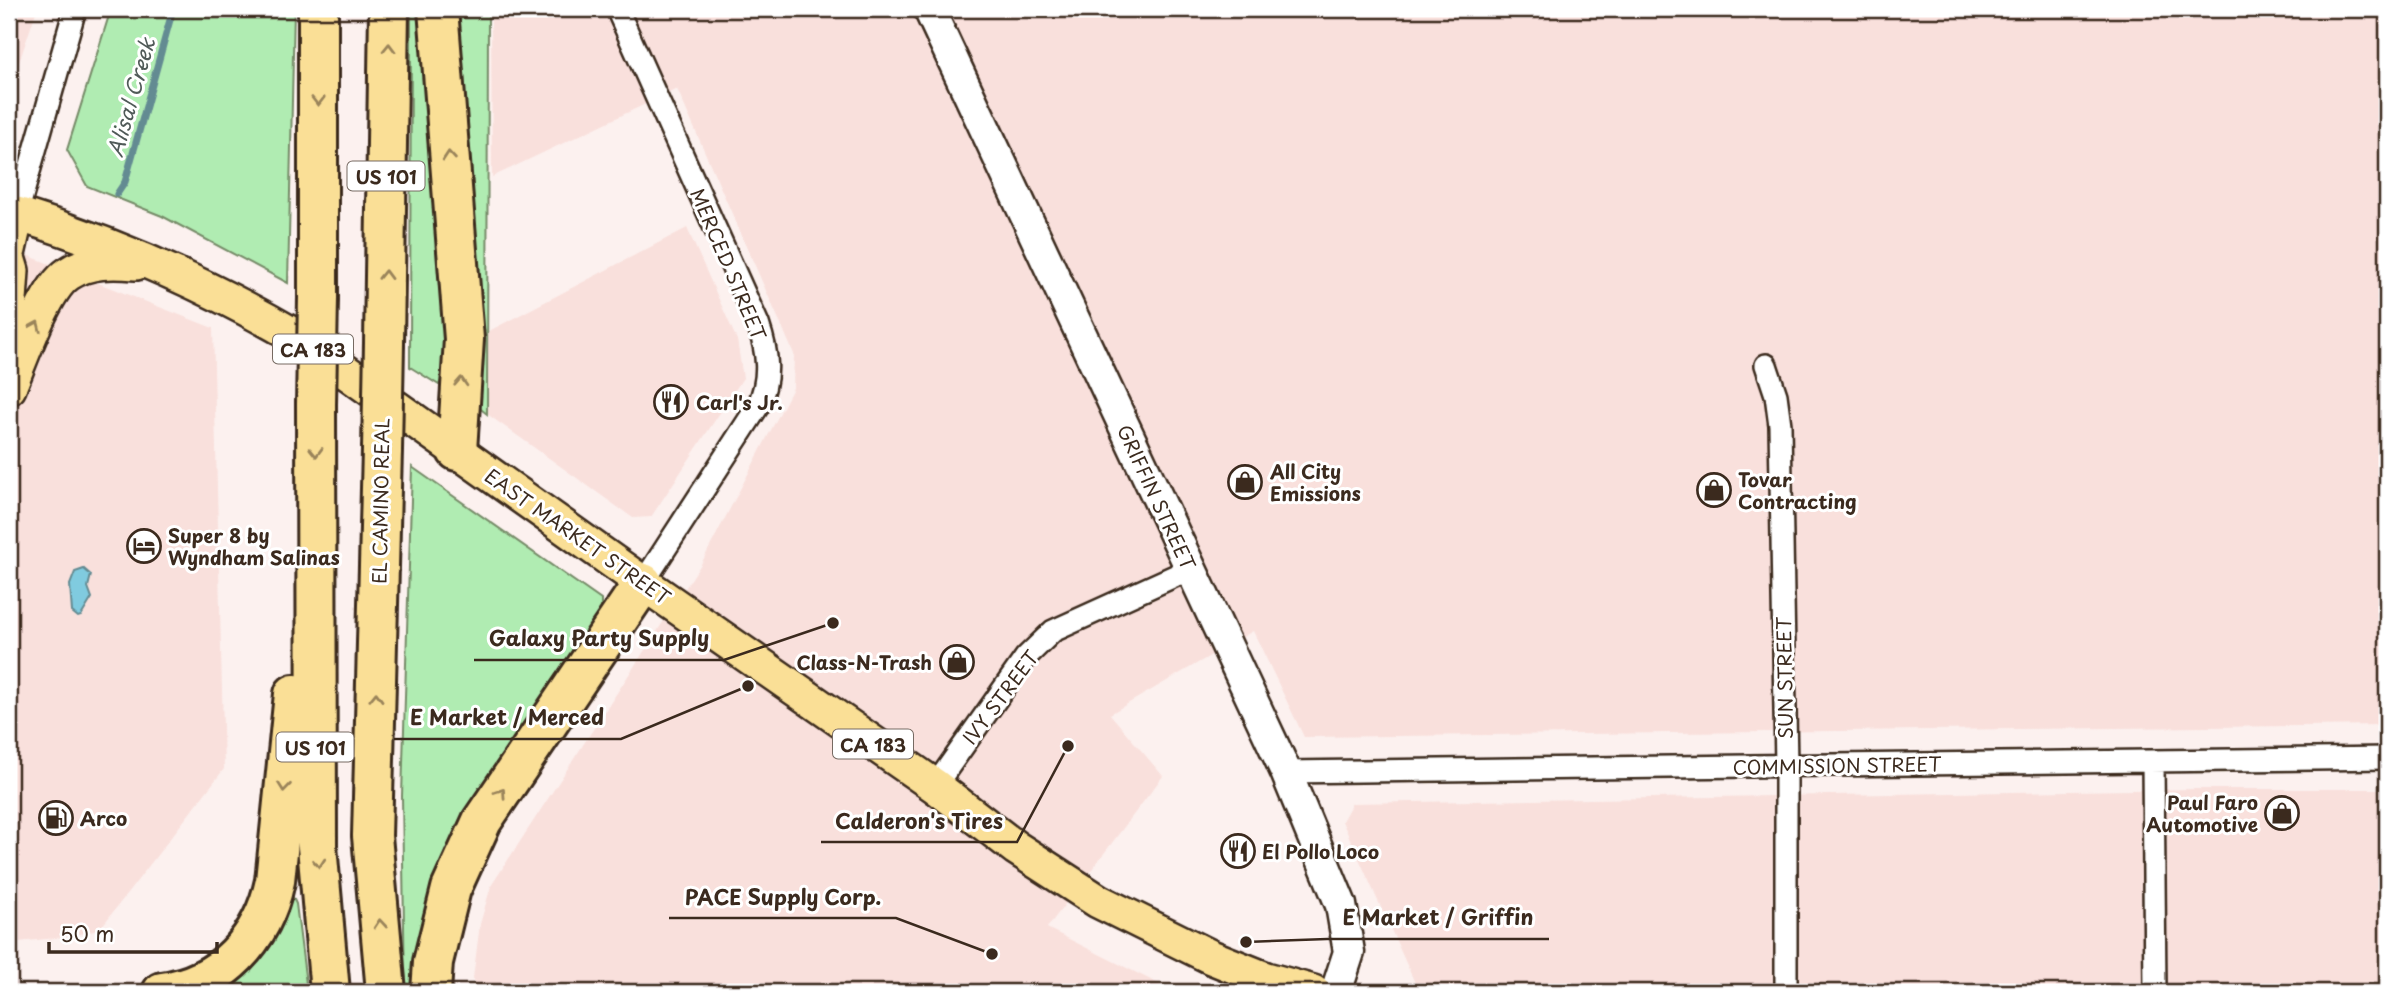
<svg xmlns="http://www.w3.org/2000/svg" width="2396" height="1001" font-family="'Playpen Sans',sans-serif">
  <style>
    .built { fill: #f9e0dc }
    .green { fill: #b0ecb2; stroke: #768b68; stroke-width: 2 }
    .water { fill: #80cbdf; stroke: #648b92; stroke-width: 2 }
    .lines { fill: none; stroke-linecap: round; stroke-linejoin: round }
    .stream { stroke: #648b92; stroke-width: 7 }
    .street-casing { stroke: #3b2a1e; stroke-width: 26 }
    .secondary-casing { stroke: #3b2a1e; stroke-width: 35 }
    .primary-casing { stroke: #3b2a1e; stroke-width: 38 }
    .highway-casing { stroke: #3b2a1e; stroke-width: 44 }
    .street { stroke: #fff; stroke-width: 21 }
    .secondary { stroke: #fff; stroke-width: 30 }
    .primary { stroke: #fadf96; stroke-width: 33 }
    .highway { stroke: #fadf96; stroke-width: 38 }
    .highway-bridge-casing { stroke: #3b2a1e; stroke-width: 44; stroke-linecap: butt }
    .highway-bridge { stroke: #fadf96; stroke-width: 38 }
    .oneway { stroke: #9a845a }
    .labels { text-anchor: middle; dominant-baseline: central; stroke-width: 6; stroke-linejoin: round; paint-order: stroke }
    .shield { fill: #fff; stroke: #766a62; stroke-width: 2 }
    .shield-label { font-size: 18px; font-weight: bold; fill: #3b2a1e }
    .street-label { font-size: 19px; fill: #3b2a1e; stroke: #fff }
    .poi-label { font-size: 19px; font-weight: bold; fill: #3b2a1e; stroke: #fff; text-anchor: start }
    .water-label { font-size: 21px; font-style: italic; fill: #505a58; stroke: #fff }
    .leader { fill: none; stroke: #3b2a1e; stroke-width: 2.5 }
    .callout-dot { fill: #3b2a1e; stroke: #fff; stroke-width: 2.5 }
    .callout-label { font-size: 21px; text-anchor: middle; font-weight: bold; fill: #3b2a1e; stroke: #fff; stroke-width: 6; stroke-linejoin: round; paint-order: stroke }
  </style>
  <rect width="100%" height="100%" fill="#fcf1ef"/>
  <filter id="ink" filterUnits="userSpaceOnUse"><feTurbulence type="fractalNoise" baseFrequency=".0143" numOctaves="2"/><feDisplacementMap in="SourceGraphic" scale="14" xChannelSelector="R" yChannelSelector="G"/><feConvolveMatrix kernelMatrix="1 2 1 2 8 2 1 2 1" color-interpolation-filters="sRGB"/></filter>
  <g filter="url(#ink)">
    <path class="built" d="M 9,9 L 37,9 L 9,92 Z
      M 491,9 L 2387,9 L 2387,725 L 1304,737 L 1253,631 L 1110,714 L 1163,776 L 1047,928 L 1175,992 L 474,992 L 473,978 L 480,924 L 491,886 L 701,564 L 793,388 L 794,354 L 677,89 L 492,177 Z
      M 687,228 L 737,340 L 743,378 L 651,517 L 633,518 L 487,414 L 487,332 Z
      M 9,248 L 213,328 L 224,769 L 99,930 L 65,937 L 9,943 Z
      M 2194,789 L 2387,789 L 2387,992 L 1411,992 L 1415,983 L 1342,821 L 1352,803 Z"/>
    <path class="green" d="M 111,9 L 294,9 L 288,283 L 162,216 L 87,186 L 67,150 Z
      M 411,9 L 430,9 L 447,366 L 439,385 L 410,367 Z
      M 459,9 L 488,9 L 487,414 L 477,406 Z
      M 412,467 L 601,600 L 601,614 L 489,776 L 462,830 L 423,992 L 405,992 L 402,796 Z
      M 291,893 L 296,904 L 307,992 L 215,992 Z"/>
    <path class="water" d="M 84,569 L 91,575 L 88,587 L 92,598 L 81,616 L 78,617 L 72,612 L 70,585 L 75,572 Z"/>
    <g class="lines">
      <path class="stream" d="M 117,194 L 125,182 L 173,9"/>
      <g class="street-casing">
        <path id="street" d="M 617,9 L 758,324 C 768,353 771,378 758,406 L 643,583
          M 17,214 L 75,9
          M 1766,365 L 1776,395 L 1780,425 L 1786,766 L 1786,992
          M 2153,762 L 2155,992
          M 1286,772 L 2387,758
          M 935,786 L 1026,657 L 1053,631 L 1190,569"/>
      </g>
      <g class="secondary-casing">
        <path id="secondary" d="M 929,9 L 1286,772 L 1341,905 L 1349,952 L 1336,992"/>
      </g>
      <g class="primary-casing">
        <path id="primary" d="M 9,250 L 17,214 C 115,244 208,285 297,337 L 643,583 L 935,786 L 1016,848 L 1098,901 L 1211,957 L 1266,979 L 1313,992
          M 9,261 L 12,271 L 9,315
          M 9,388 C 21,360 44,290 68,274 C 88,260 114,261 136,263"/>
      </g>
      <g class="highway-casing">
        <path id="highway" d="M 318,9 L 318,298
          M 438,9 L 464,339 L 457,451
          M 384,343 L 389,9
          M 316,404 L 317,846 L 330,992
          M 382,450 L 372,836 L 386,992
          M 162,992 C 222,984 263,939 275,881 L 294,694
          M 431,992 L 433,962 L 451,889 L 482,821 L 643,583"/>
      </g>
      <use href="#street" class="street"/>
      <use href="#secondary" class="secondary"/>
      <use href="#primary" class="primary"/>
      <use href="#highway" class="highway"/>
      <g class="highway-bridge-casing">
        <path id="highway-bridge" d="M 316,404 L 318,298
          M 382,450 L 384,343"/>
      </g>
      <use href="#highway-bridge" class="highway-bridge"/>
    </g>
    <defs><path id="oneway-chevron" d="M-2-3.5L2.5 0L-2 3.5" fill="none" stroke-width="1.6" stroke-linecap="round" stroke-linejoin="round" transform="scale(1.75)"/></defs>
    <g class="oneway">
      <use href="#oneway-chevron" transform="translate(389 48) rotate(-89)"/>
      <use href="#oneway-chevron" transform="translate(318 101) rotate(90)"/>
      <use href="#oneway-chevron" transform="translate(449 156) rotate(-95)"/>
      <use href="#oneway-chevron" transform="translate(385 275) rotate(-89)"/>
      <use href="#oneway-chevron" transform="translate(36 326) rotate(-66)"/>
      <use href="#oneway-chevron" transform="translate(461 382) rotate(-87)"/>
      <use href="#oneway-chevron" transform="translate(316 452) rotate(89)"/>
      <use href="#oneway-chevron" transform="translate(376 697) rotate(-89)"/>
      <use href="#oneway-chevron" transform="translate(284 787) rotate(96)"/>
      <use href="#oneway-chevron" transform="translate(501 793) rotate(-56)"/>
      <use href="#oneway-chevron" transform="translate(319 863) rotate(85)"/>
      <use href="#oneway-chevron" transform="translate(380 924) rotate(-95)"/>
    </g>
  </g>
  <defs>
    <g id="restaurant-ring" transform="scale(1.75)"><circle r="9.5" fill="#fff" stroke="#3b2a1e" stroke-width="1.5"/><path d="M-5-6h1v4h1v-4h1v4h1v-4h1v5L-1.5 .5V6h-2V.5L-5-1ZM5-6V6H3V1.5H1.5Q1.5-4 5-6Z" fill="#3b2a1e"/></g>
    <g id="shop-ring" transform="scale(1.75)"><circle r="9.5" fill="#fff" stroke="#3b2a1e" stroke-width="1.5"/><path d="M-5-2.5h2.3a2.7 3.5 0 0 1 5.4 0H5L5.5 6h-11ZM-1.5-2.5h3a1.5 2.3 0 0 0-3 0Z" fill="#3b2a1e"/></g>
    <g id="hotel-ring" transform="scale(1.75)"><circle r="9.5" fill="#fff" stroke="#3b2a1e" stroke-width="1.5"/><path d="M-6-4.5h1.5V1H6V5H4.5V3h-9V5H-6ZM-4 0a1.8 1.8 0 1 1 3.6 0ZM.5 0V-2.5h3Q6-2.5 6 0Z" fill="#3b2a1e"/></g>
    <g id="fuel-ring" transform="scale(1.75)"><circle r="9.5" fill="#fff" stroke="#3b2a1e" stroke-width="1.5"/><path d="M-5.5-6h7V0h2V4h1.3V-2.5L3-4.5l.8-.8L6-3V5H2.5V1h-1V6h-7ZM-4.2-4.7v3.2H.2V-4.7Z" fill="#3b2a1e"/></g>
  </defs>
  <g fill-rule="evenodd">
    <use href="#restaurant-ring" x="671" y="402"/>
    <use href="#shop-ring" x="1245" y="482"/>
    <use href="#shop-ring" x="1714" y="490"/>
    <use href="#hotel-ring" x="144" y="546"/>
    <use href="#shop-ring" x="957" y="662"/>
    <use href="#shop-ring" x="2282" y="813"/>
    <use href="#fuel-ring" x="56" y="818"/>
    <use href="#restaurant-ring" x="1238" y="851"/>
  </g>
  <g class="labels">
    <g class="shield">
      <rect x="347.5" y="161.5" width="77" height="29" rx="5"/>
      <rect x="273" y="334.5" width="80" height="29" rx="5"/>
      <rect x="833" y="729.5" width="80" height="29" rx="5"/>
      <rect x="276.5" y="732.5" width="77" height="29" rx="5"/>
    </g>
    <g class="shield-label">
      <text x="386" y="176">US 101</text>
      <text x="313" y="349">CA 183</text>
      <text x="873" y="744">CA 183</text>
      <text x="315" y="747">US 101</text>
    </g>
    <g class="street-label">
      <text transform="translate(729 264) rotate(67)">MERCED STREET</text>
      <text transform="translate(1157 497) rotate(65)">GRIFFIN STREET</text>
      <text transform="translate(380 501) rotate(-89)">EL CAMINO REAL</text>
      <text transform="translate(578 536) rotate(35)">EAST MARKET STREET</text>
      <text transform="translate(1784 678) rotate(-91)">SUN STREET</text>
      <text transform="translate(1000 697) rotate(-53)">IVY STREET</text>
      <text transform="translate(1837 765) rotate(-1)">COMMISSION STREET</text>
    </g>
    <g class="poi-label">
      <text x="696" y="402">Carl's Jr.</text>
      <text x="1270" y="471">All City<tspan x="1270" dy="22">Emissions</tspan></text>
      <text x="1738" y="479">Tovar<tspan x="1738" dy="22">Contracting</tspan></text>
      <text x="168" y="535">Super 8 by<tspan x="168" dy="22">Wyndham Salinas</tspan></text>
      <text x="932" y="662" text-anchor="end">Class-N-Trash</text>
      <text x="2258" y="802" text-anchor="end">Paul Faro<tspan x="2258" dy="22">Automotive</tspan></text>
      <text x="80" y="818">Arco</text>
      <text x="1262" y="851">El Pollo Loco</text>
    </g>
    <g class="water-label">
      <text transform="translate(130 97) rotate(-74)">Alisal Creek</text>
    </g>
  </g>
  <path class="leader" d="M833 623L724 660H474M748 686L621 739H394M1068 746L1017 842H821M992 954L896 918H669M1246 942L1327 939H1549"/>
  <g class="callout-dot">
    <circle cx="833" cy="623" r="7"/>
    <circle cx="748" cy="686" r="7"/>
    <circle cx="1068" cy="746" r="7"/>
    <circle cx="992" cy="954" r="7"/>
    <circle cx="1246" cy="942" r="7"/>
  </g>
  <g class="callout-label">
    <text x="599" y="646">Galaxy Party Supply</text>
    <text x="507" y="725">E Market / Merced</text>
    <text x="919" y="829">Calderon's Tires</text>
    <text x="783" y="905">PACE Supply Corp.</text>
    <text x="1438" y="925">E Market / Griffin</text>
  </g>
  <rect width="2396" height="1001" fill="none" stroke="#fff" stroke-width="35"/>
  <rect x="18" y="18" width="2361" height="966" fill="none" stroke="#3b2a1e" stroke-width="2.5" filter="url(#ink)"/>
  <path d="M49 942v10h168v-10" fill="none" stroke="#3b2a1e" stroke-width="3.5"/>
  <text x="60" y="942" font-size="21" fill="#3b2a1e" stroke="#ffffff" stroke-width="5" paint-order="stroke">50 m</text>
</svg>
